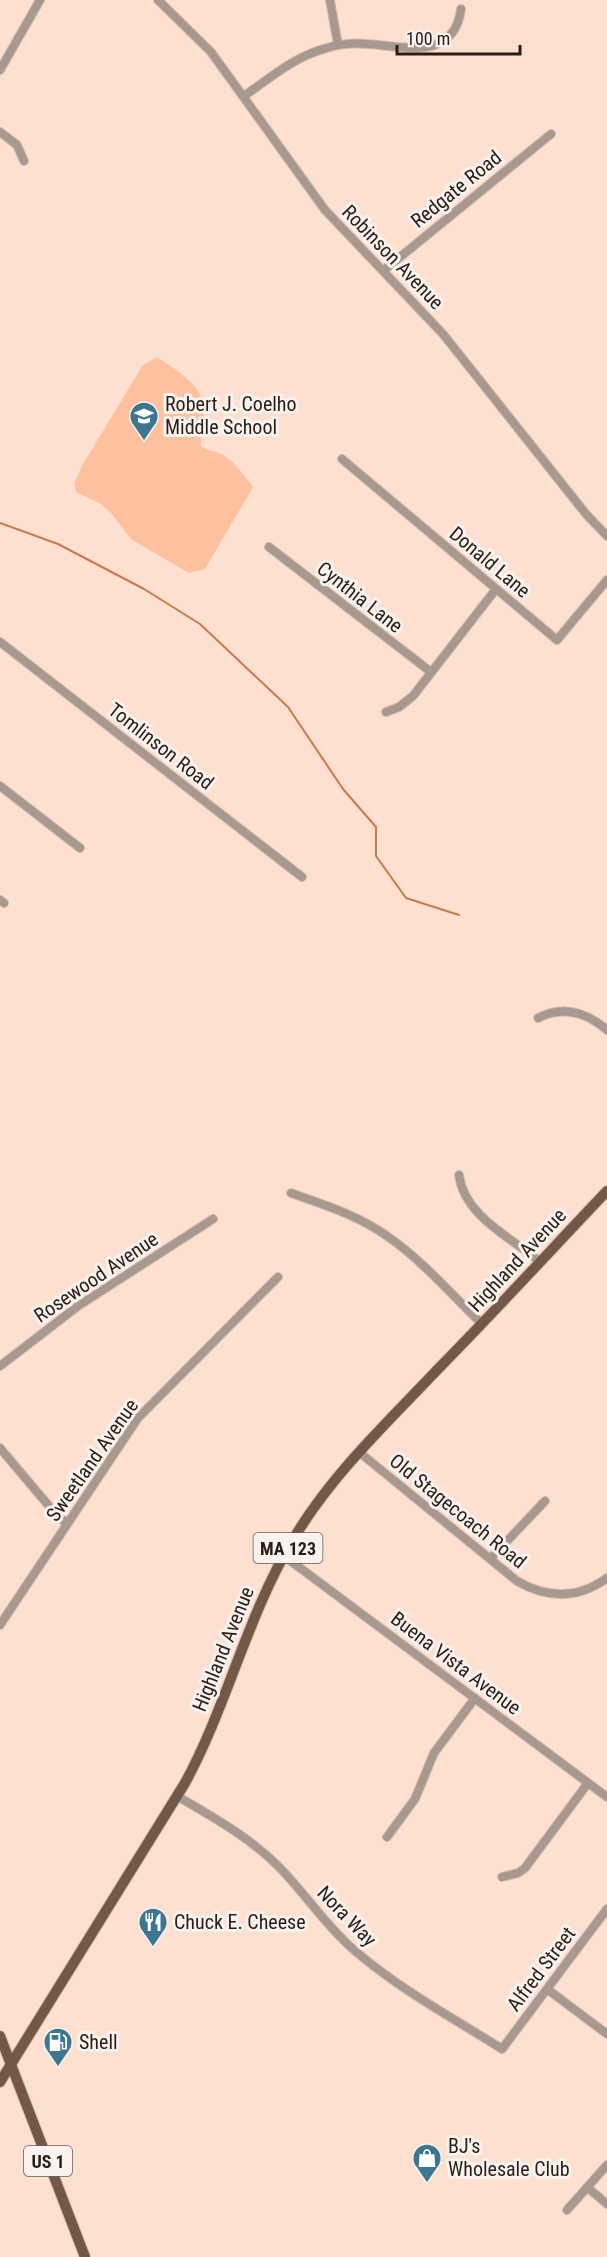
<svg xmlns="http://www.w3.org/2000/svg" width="607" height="2257" font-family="'Roboto Condensed',sans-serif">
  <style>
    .green { fill: #fec19f }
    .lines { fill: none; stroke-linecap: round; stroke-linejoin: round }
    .stream { stroke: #ca794a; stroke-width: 2 }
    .minor-casing { stroke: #d8bdaf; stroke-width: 10 }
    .major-casing { stroke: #d8bdaf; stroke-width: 12 }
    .minor { stroke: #a89990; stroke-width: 8 }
    .major { stroke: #73584a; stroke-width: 10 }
    .labels { text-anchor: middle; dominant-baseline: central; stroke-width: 6; stroke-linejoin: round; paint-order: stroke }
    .shield { fill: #faf2ee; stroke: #685d57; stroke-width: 1.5 }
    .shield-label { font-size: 18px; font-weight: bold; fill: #2a1d16 }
    .street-label { font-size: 20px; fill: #2a1d16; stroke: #faf2ee }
    .poi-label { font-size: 20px; fill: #2a1d16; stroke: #faf2ee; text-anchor: start }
  </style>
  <rect width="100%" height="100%" fill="#fee0d0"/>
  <path class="green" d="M 157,357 C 176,370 206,386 204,413 C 203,424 200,434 201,446 C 208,451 212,450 219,453 C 233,459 244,475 253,487 L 205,569 L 189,573 L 132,540 L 110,512 L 101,504 L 76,492 L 74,484 L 83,464 L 143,365 Z"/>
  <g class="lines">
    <path class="stream" d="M 0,523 L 58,544 L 144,589 L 200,624 L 288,707 L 343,789 L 376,827 L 376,856 L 406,898 L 459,915"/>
    <g class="minor-casing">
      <path id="minor" d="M 158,0 L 211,52 L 325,210 L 443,334 L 586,514 L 607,536
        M 330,0 L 338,45
        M 0,70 L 40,0
        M 244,96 C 270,78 295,56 327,48 C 340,44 354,43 367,44 C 403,46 454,62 461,9
        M 0,132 L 17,145 L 24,161
        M 383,271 L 551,134
        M 342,459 L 557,640 L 607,580
        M 269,547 L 431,672
        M 0,642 L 302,877
        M 386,712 L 399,707 L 413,696 L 496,589
        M 0,786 L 80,848
        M 0,900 L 4,903
        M 538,1018 C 563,1005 586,1012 607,1030
        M 459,1175 C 464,1216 512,1238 540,1262
        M 291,1193 C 324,1205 358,1215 387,1236 C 422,1260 451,1294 482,1324
        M 0,1366 L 78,1306 L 213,1219
        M 0,1448 L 54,1512 L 67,1524
        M 359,1452 L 517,1581 C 548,1599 578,1599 607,1578
        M 284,1556 L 607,1797
        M 490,1559 L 545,1501
        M 0,1625 L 138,1418 L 278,1277
        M 177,1796 C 213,1817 249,1837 278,1866 C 305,1893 325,1925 354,1950 C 399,1989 453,2018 502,2049 L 607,1909
        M 387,1837 L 415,1799 L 434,1753 L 475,1698
        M 502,1877 L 518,1873 L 525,1868 L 588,1783
        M 547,1989 L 607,2034
        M 587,2187 L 607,2204
        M 567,2210 L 607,2165"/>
    </g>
    <g class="major-casing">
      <path id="major" d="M 0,2036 L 85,2257
        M 0,2082 L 185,1783 C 228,1704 247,1615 294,1538 C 332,1474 387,1423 438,1369 C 495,1311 551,1250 607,1191"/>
    </g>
    <use href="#minor" class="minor"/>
    <use href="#major" class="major"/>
  </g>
  <defs>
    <g id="school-pin" transform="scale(1.5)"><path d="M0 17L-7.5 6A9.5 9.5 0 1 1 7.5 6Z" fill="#3d7690" stroke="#faf2ee"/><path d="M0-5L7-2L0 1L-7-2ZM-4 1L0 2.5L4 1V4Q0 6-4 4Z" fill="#fff"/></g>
    <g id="restaurant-pin" transform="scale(1.5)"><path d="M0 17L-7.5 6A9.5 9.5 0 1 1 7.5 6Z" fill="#3d7690" stroke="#faf2ee"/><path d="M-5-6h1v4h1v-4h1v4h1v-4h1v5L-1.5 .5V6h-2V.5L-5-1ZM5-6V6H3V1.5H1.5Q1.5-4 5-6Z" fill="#fff"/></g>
    <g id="fuel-pin" transform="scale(1.5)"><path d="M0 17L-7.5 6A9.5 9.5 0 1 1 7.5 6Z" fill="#3d7690" stroke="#faf2ee"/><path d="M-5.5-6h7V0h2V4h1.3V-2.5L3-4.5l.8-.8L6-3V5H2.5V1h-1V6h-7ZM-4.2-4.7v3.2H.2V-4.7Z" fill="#fff"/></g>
    <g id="shop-pin" transform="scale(1.5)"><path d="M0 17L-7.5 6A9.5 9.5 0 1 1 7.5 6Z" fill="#3d7690" stroke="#faf2ee"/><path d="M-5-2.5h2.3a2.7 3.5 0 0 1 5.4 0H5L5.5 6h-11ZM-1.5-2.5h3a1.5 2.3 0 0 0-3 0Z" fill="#fff"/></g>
  </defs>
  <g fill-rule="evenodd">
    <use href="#school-pin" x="144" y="416"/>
    <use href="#restaurant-pin" x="153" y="1922"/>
    <use href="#fuel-pin" x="58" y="2042"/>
    <use href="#shop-pin" x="427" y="2158"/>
  </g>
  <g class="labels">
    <g class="shield">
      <rect x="253.5" y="1533" width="69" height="30" rx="4.5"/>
      <rect x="24" y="2146" width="48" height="30" rx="4.5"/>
    </g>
    <g class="shield-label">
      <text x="288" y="1548">MA 123</text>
      <text x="48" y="2161">US 1</text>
    </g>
    <g class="street-label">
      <text transform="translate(456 189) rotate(-39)">Redgate Road</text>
      <text transform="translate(393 257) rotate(46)">Robinson Avenue</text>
      <text transform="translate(490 562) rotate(40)">Donald Lane</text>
      <text transform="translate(360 597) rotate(38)">Cynthia Lane</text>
      <text transform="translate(161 746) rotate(38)">Tomlinson Road</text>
      <text transform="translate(517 1260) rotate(-47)">Highland Avenue</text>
      <text transform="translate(96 1277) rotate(-34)">Rosewood Avenue</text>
      <text transform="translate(92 1460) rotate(-55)">Sweetland Avenue</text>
      <text transform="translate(458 1511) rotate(39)">Old Stagecoach Road</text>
      <text transform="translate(223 1649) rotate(-68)">Highland Avenue</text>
      <text transform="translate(456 1663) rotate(37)">Buena Vista Avenue</text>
      <text transform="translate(347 1916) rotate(46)">Nora Way</text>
      <text transform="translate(541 1969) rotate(-53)">Alfred Street</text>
    </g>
    <g class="poi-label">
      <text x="165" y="404">Robert J. Coelho<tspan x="165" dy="23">Middle School</tspan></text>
      <text x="174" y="1922">Chuck E. Cheese</text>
      <text x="79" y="2042">Shell</text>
      <text x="448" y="2146">BJ's<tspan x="448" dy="23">Wholesale Club</tspan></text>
    </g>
  </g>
  <path d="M397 45v9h123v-9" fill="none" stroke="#2a1d16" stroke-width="3"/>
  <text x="406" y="45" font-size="18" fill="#2a1d16" stroke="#faf2ee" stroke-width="4.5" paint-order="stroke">100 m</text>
</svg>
